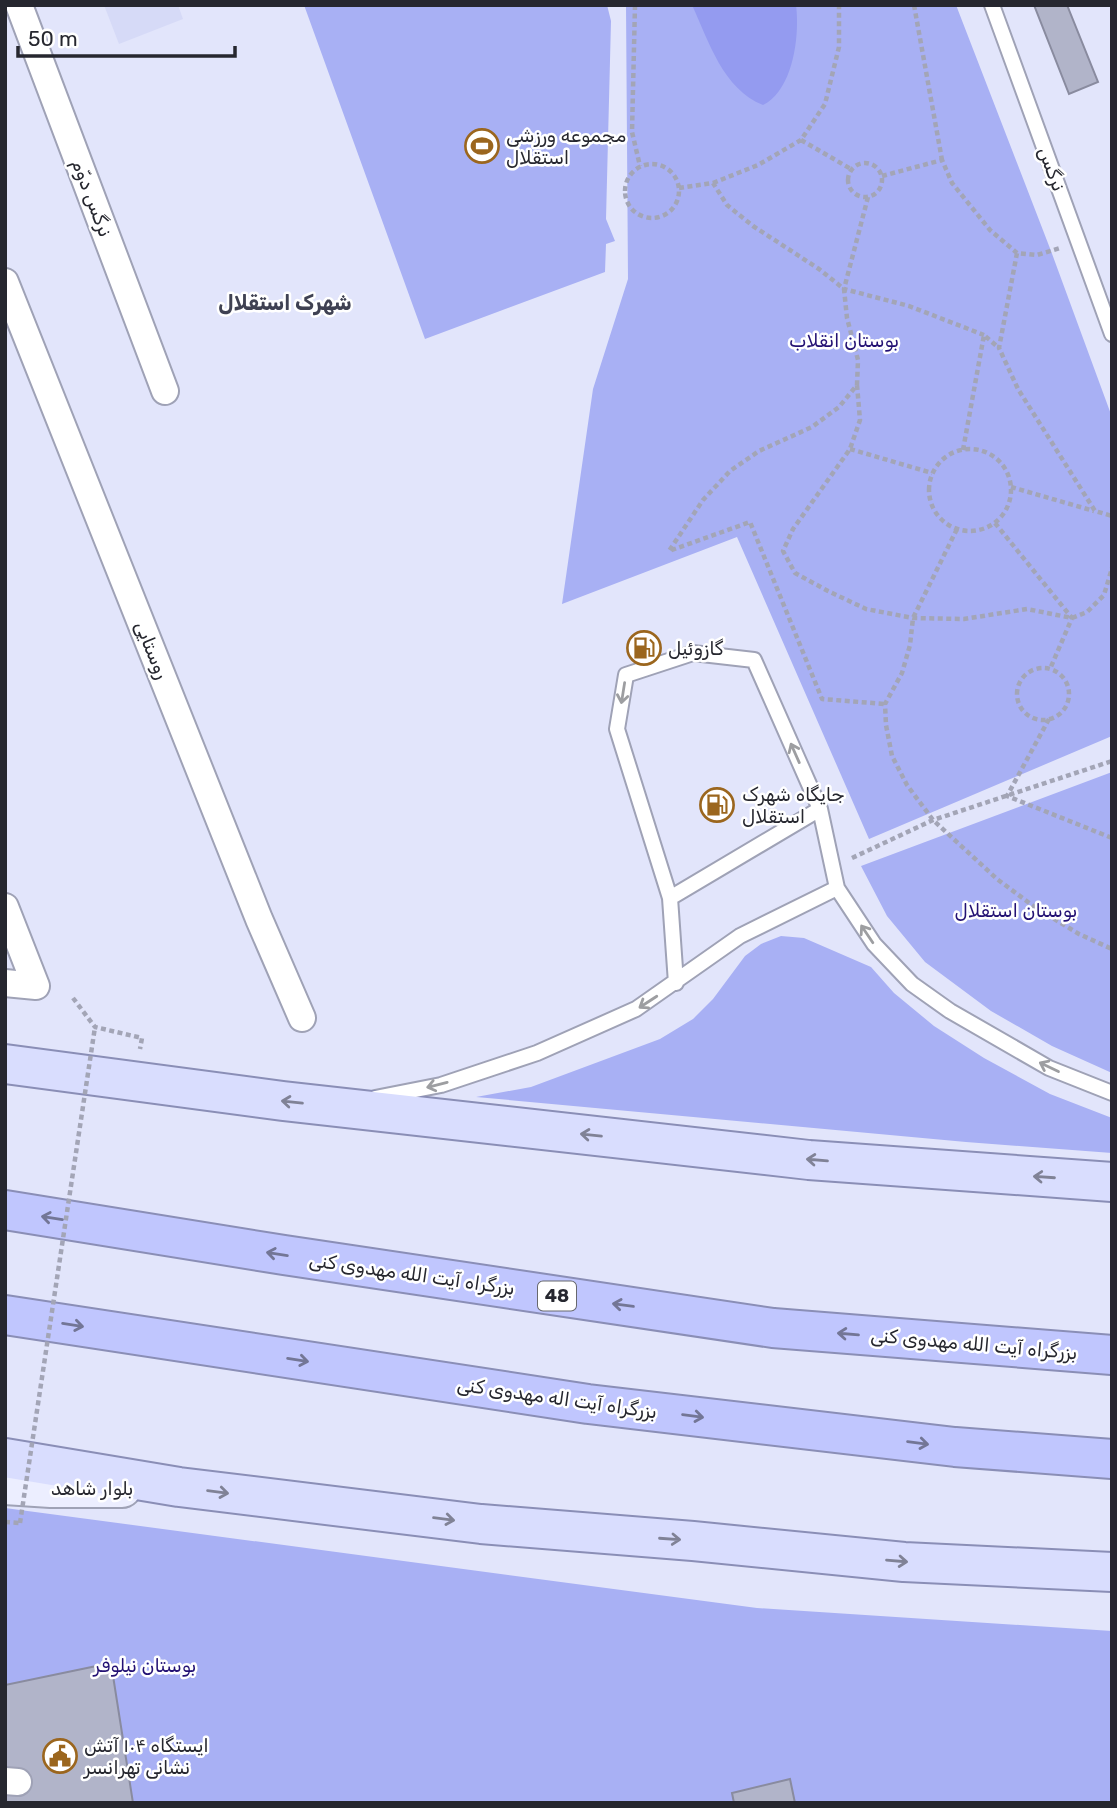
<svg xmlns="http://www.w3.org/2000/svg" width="1117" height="1808" font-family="Rubik,'Noto Naskh Arabic',sans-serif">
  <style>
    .built { fill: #d6daf7 }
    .green { fill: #a8b0f4 }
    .water { fill: #949bf0 }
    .building { fill: #b1b4c9; stroke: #898b9f; stroke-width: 2 }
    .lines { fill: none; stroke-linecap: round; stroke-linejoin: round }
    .lane-casing { stroke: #9fa2b6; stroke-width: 18 }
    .street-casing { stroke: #9fa2b6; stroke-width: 30 }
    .secondary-casing { stroke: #9fa2b6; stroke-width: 42 }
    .primary-casing { stroke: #8a8eb6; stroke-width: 42 }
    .highway-casing { stroke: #8a8eb6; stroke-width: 42 }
    .path { stroke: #a3a5b6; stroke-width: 4.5; stroke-dasharray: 5 3.5; stroke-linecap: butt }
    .lane { stroke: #fff; stroke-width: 14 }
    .street { stroke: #fff; stroke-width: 26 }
    .secondary { stroke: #eceeff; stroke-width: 38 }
    .primary { stroke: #d9ddfe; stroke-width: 38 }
    .highway { stroke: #c0c6fe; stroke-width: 38 }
    .path-bridge { stroke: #a3a5b6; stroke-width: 4.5; stroke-dasharray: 5 3.5; stroke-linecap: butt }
    .oneway { stroke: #9d9ea1 }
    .oneway2 { stroke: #808296 }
    .oneway3 { stroke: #737696 }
    .labels { text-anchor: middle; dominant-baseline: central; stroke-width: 5; stroke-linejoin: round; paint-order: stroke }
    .shield { fill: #fff; stroke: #67686d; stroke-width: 2 }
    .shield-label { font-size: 18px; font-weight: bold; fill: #26272f }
    .poi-label { font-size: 19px; fill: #26272f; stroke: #fff; text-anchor: start }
    .street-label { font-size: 19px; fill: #26272f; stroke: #fff }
    .park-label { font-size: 19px; fill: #231173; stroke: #fff }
    .neighbourhood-label { font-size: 21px; font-weight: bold; fill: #3f4152; stroke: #fff }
  </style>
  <rect width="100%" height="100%" fill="#e2e5fb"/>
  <path class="built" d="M 104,5 L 178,5 L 183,19 L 119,44 Z"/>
  <path class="green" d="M 304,5 L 607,5 L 611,21 L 606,219 L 615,241 L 606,244 L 605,272 L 425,339 Z
    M 626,5 L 956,5 L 1051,251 L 1112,417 L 1112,736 L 869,839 L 737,537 L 562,604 L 593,389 L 628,279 Z
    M 1112,772 L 1112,1073 L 1052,1046 L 991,1011 L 925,962 L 887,916 L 861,866 Z
    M 781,936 L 804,938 L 871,967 L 894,993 L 934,1026 L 984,1058 L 1050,1094 L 1112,1118 L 1112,1153 L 966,1142 L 476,1097 L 531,1087 L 660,1039 L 693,1019 L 713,999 L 745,956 L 761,944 Z
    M 5,1508 L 757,1608 L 1112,1631 L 1112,1803 L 5,1803 Z"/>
  <path class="water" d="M 692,5 L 796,5 C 800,36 793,90 763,105 C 723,89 709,42 692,5 Z"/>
  <path class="building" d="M 1034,5 L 1067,5 L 1098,82 L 1069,94 Z
    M 111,1663 L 133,1803 L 5,1803 L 5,1685 Z
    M 790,1779 L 795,1803 L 734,1803 L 732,1793 Z"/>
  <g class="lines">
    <g class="lane-casing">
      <path id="lane" d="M 992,5 L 1112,334
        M 670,898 L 820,809
        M 676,983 L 670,898 L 617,729 L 626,675 L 693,653 L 754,660 L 820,809 L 837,888
        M 375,1098 L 441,1085 L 537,1053 L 636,1009 L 740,936 L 837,888 L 874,944 L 912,984 L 950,1011 L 1049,1068 L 1112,1093"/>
    </g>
    <g class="street-casing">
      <path id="street" d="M 19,5 L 165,391
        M 5,282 L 259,919 L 302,1018
        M 5,907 L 36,986 L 5,983
        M 5,1781 L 18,1782"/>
    </g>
    <g class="secondary-casing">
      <path id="secondary" d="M 5,1485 L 51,1488 L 122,1488"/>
    </g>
    <g class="primary-casing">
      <path id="primary" d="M 5,1064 L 283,1101 L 809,1160 L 1112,1182
        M 5,1458 L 179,1487 L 481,1524 L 693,1541 L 904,1562 L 1112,1572"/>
    </g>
    <g class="highway-casing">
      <path id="highway" d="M 5,1210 L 284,1255 L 773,1328 L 1112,1355
        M 5,1315 L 588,1404 L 955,1447 L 1112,1459"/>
    </g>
    <path class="path" d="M 635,5 L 632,132 L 640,166
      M 914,5 L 942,160
      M 801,140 L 851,169
      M848 180a17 17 0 1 1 34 0a17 17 0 1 1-34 0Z
      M625 191a27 27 0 1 1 54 0a27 27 0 1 1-54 0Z
      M 882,176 L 942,160 L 952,183 L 990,230 L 1017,253 L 1037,255 L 1060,248
      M 713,183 L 758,165 L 801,140 L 825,104 L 839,47 L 839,5
      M 679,188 L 713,183 L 727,205 L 753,226 L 819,269 L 844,289 L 847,318 L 858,360 L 857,385 L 839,407 L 812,427 L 759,451 L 730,471 L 703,500 L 669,551 L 750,522 L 822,699 L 885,704
      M 868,197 L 844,289 L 909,306 L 984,335
      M 1017,253 L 999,348 L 1018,389 L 1095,511 L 1112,516
      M 857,385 L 860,420 L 850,449 L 793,529 L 783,551 L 795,573 L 828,591 L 866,609 L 913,618 L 964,619 L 1027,609 L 1072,618 L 1087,612 L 1104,595 L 1112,568
      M 850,449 L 932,473
      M929 490a41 41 0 1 1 82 0a41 41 0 1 1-82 0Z
      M 963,450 L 984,335 L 999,348
      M 1011,487 L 1094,511
      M 995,523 L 1072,618 L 1050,669
      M 957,529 L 913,618 L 910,645 L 902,673 L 885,704 L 886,725 L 892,756 L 907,785 L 933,820 L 997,879 L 1036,908 L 1079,934 L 1112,949
      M1017 694a26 26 0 1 1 52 0a26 26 0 1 1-52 0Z
      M 1049,719 L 1007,796 L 1112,838
      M 852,858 L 933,820 L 1112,761
      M 73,998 L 95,1027 L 142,1038 L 140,1049
      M 5,1522 L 20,1523"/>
    <use href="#lane" class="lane"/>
    <use href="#street" class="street"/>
    <use href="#secondary" class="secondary"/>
    <use href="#primary" class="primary"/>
    <use href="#highway" class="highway"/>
    <path class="path-bridge" d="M 20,1523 L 95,1027"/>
  </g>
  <defs><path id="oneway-shaft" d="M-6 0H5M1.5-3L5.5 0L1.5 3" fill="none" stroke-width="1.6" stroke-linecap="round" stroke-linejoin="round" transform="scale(1.75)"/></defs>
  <g class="oneway">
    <use href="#oneway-shaft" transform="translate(623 693) rotate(99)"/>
    <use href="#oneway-shaft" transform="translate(795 753) rotate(-114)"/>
    <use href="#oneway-shaft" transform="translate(867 934) rotate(-124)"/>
    <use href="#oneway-shaft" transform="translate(648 1002) rotate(147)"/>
    <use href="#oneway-shaft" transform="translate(1049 1067) rotate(-154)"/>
    <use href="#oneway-shaft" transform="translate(437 1085) rotate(166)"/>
  </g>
  <g class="oneway2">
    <use href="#oneway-shaft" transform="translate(292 1102) rotate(-174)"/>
    <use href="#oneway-shaft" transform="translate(591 1135) rotate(-174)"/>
    <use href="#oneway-shaft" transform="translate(817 1160) rotate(-175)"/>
    <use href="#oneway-shaft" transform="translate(1044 1177) rotate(-176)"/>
    <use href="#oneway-shaft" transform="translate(218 1492) rotate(7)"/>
    <use href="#oneway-shaft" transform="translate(444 1519) rotate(7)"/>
    <use href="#oneway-shaft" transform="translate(670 1539) rotate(4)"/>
    <use href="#oneway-shaft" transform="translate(897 1561) rotate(5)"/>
  </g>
  <g class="oneway3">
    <use href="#oneway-shaft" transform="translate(52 1218) rotate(-171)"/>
    <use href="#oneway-shaft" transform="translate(277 1254) rotate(-171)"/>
    <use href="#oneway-shaft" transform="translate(623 1305) rotate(-172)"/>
    <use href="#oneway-shaft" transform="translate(73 1325) rotate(9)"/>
    <use href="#oneway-shaft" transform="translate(848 1334) rotate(-175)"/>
    <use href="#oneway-shaft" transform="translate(298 1360) rotate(9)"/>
    <use href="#oneway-shaft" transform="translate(693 1416) rotate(7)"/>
    <use href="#oneway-shaft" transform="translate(918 1443) rotate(7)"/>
  </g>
  <defs>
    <g id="stadium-ring" transform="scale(1.75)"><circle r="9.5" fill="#fff" stroke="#9b661e" stroke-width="1.5"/><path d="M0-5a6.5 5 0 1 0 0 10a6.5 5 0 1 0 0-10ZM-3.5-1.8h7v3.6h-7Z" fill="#9b661e"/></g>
    <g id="fuel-ring" transform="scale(1.75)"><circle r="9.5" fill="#fff" stroke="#9b661e" stroke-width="1.5"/><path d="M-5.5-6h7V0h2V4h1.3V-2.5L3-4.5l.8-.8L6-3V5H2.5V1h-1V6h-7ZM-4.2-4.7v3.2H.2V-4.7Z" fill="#9b661e"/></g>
    <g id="civic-ring" transform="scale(1.75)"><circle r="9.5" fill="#fff" stroke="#9b661e" stroke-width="1.5"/><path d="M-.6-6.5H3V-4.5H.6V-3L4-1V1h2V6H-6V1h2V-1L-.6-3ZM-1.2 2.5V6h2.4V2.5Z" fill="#9b661e"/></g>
  </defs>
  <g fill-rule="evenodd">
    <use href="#stadium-ring" x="482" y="146"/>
    <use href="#fuel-ring" x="644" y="648"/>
    <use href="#fuel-ring" x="717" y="805"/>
    <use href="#civic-ring" x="60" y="1756"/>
  </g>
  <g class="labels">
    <rect class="shield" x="538" y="1281.5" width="38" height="29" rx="5"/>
    <g class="shield-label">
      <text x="557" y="1296">48</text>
    </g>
    <g class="poi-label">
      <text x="506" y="135">مجموعه ورزشی<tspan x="506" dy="22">استقلال</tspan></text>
      <text x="668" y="648">گازوئیل</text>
      <text x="742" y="794">جایگاه شهرک<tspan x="742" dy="22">استقلال</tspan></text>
      <text x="84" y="1745">ایستگاه ۱۰۴ آتش<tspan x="84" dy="22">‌نشانی تهرانسر</tspan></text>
    </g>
    <g class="street-label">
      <text transform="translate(1052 169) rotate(70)">نرگس</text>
      <text transform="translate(92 198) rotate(69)">نرگس دوّم</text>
      <text transform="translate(152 650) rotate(68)">روستایی</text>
      <text transform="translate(412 1274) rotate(8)">بزرگراه آیت الله مهدوی کنی</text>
      <text transform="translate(974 1344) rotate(5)">بزرگراه آیت الله مهدوی کنی</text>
      <text transform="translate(557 1398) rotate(8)">بزرگراه آیت اله مهدوی کنی</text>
      <text x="92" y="1488">بلوار شاهد</text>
    </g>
    <g class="park-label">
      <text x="844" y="340">بوستان انقلاب</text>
      <text x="1016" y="910">بوستان استقلال</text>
      <text x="145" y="1665">بوستان نیلوفر</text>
    </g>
    <g class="neighbourhood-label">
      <text x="285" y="302">شهرک استقلال</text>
    </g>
  </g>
  <rect width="1117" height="1808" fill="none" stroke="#26272f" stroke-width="14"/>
  <path d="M18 46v10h217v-10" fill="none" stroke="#26272f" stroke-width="3.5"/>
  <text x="28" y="46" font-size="21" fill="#26272f" stroke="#ffffff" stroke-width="5" paint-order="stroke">50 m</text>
</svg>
